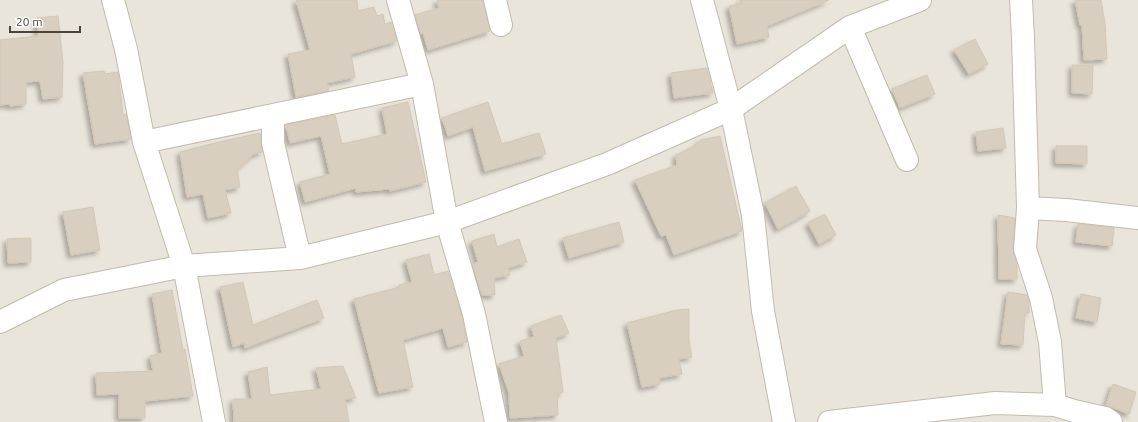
<svg xmlns="http://www.w3.org/2000/svg" width="1138" height="422" font-family="Ubuntu,sans-serif">
  <style>
    .residential { fill: #eae5da }
    .building { fill: #d8cfc1; stroke: #d3c7b4; filter: url(#shadow) }
    .lines { fill: none; stroke-linecap: round; stroke-linejoin: round }
    .minor-casing { stroke: #c2bbae; stroke-width: 24 }
    .minor { stroke: #fff; stroke-width: 22 }
  </style>
  <defs>
    <filter id="shadow"><feDropShadow dx="-3.5" dy="3.5" stdDeviation="2" flood-color="#0004"/></filter>
  </defs>
  <rect width="100%" height="100%" fill="#f6f3ec"/>
  <path class="residential" d="M 0,0 L 1138,0 L 1138,422 L 0,422 Z"/>
  <path class="building" d="M 296,0 L 357,0 L 358,11 L 374,7 L 377,16 L 383,14 L 385,24 L 391,22 L 397,41 L 351,54 L 355,77 L 327,83 L 329,91 L 296,97 L 288,54 L 310,50 Z
    M 437,0 L 483,0 L 490,31 L 428,50 L 423,33 L 421,34 L 415,15 L 439,8 Z
    M 740,0 L 829,0 L 767,26 L 769,37 L 737,44 L 729,6 L 741,4 Z
    M 1075,0 L 1101,0 L 1105,23 L 1107,59 L 1084,60 L 1082,25 L 1080,25 Z
    M 58,16 L 63,62 L 62,97 L 43,99 L 40,81 L 26,82 L 26,104 L 10,106 L 10,104 L 0,105 L 0,40 L 38,36 L 37,18 Z
    M 975,39 L 988,64 L 969,74 L 954,50 Z
    M 1072,65 L 1093,65 L 1092,94 L 1072,93 Z
    M 707,68 L 713,93 L 674,98 L 671,73 Z
    M 104,71 L 105,74 L 118,72 L 123,115 L 126,114 L 131,139 L 95,144 L 83,73 Z
    M 927,75 L 935,94 L 900,108 L 892,89 Z
    M 408,102 L 426,182 L 390,191 L 389,189 L 356,192 L 356,188 L 305,202 L 300,182 L 330,174 L 321,136 L 290,143 L 286,125 L 335,115 L 342,144 L 387,134 L 382,108 Z
    M 488,102 L 502,144 L 539,133 L 546,154 L 485,171 L 473,127 L 448,136 L 442,118 Z
    M 1003,128 L 1006,148 L 978,151 L 976,132 Z
    M 260,133 L 262,152 L 254,154 L 237,170 L 240,187 L 225,190 L 231,213 L 208,218 L 203,194 L 187,197 L 180,152 L 215,143 Z
    M 720,136 L 742,231 L 674,255 L 666,235 L 661,236 L 635,180 L 677,165 L 676,155 L 695,146 L 701,140 Z
    M 1056,146 L 1087,146 L 1087,164 L 1056,163 Z
    M 796,186 L 810,211 L 778,229 L 765,203 Z
    M 93,207 L 100,250 L 71,255 L 63,212 Z
    M 825,214 L 836,235 L 819,244 L 808,223 Z
    M 998,215 L 1015,218 L 1013,248 L 1017,265 L 1017,279 L 999,279 Z
    M 619,222 L 624,242 L 569,258 L 563,238 Z
    M 1078,224 L 1114,228 L 1112,246 L 1076,242 Z
    M 494,234 L 497,247 L 519,239 L 527,262 L 508,268 L 510,275 L 494,278 L 495,295 L 482,295 L 472,264 L 478,262 L 472,241 Z
    M 31,238 L 31,262 L 8,263 L 7,239 Z
    M 429,254 L 434,275 L 448,271 L 462,317 L 467,342 L 448,347 L 443,328 L 403,340 L 413,387 L 379,393 L 354,299 L 400,287 L 399,285 L 412,282 L 406,260 Z
    M 243,282 L 253,325 L 317,300 L 324,318 L 245,348 L 244,343 L 233,347 L 220,287 Z
    M 172,290 L 183,350 L 185,349 L 193,396 L 145,401 L 145,418 L 119,418 L 119,394 L 97,395 L 96,373 L 153,371 L 150,356 L 162,353 L 152,294 Z
    M 1008,292 L 1027,295 L 1029,301 L 1029,313 L 1025,313 L 1023,345 L 1001,344 Z
    M 1081,294 L 1101,298 L 1097,322 L 1076,318 Z
    M 689,309 L 689,341 L 692,357 L 679,359 L 682,374 L 659,378 L 660,384 L 642,387 L 627,323 L 677,310 Z
    M 561,315 L 569,333 L 556,338 L 563,392 L 557,393 L 558,415 L 510,418 L 509,393 L 499,364 L 524,356 L 520,341 L 534,337 L 531,326 Z
    M 343,366 L 356,398 L 345,399 L 349,422 L 234,422 L 233,399 L 252,399 L 248,372 L 267,367 L 270,395 L 321,389 L 316,368 Z
    M 1113,384 L 1136,392 L 1129,414 L 1106,405 Z"/>
  <g class="lines">
    <g class="minor-casing">
      <path id="minor" d="M 113,0 L 126,49 L 144,142 L 184,266 L 214,422
        M 398,0 L 422,84 L 447,222 L 474,314 L 496,422
        M 495,0 L 501,25
        M 702,0 L 731,109 L 753,215 L 763,311 L 784,422
        M 1021,0 L 1023,38 L 1028,208 L 1025,249 L 1041,298 L 1050,342 L 1055,405
        M 850,27 L 907,160
        M 273,115 L 273,143 L 300,258
        M 144,142 L 422,84
        M 1028,208 L 1066,210 L 1138,218
        M 0,322 L 64,290 L 184,266 L 300,258 L 447,222 L 607,164 L 731,109 L 850,27 L 920,0
        M 829,422 L 995,403 L 1055,405 L 1074,411 L 1105,418 L 1111,422"/>
    </g>
    <use href="#minor" class="minor"/>
  </g>
  <path d="M10 26v6h70v-6" fill="none" stroke="#4b4439" stroke-width="2"/>
  <text x="16" y="26" font-size="12" fill="#4b4439" stroke="#ffffff" stroke-width="3" paint-order="stroke">20 m</text>
</svg>
